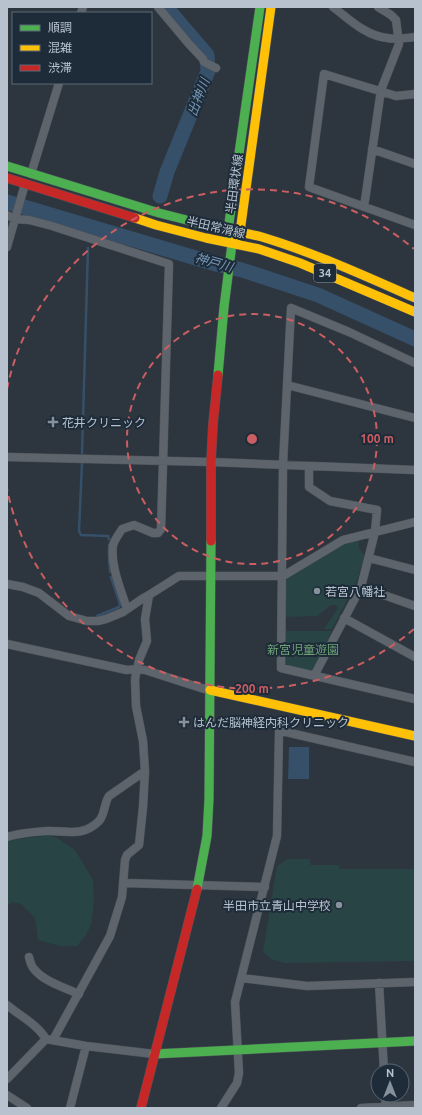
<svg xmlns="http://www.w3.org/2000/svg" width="422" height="1115" font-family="Ubuntu,'Noto Sans JP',sans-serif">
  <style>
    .green { fill: #284445 }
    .water { fill: #36506a }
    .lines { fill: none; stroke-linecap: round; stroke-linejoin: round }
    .stream { stroke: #36506a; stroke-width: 2.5 }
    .river { stroke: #36506a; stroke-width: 15 }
    .street-casing { stroke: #4b5258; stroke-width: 9 }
    .fast-casing { stroke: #4b5258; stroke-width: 10 }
    .slow-casing { stroke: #4b5258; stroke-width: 10 }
    .jam-casing { stroke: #4b5258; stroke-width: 10 }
    .street { stroke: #5e646b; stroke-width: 8 }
    .fast { stroke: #4caf50; stroke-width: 9 }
    .slow { stroke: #ffc107; stroke-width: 9 }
    .jam { stroke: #c62828; stroke-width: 9 }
    .ring { fill: none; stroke: #cb5e62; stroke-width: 2; stroke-dasharray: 7 5 }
    .poi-dot { fill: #87919c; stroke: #1e2c3a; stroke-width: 1.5 }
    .labels { text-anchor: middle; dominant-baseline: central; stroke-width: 4; stroke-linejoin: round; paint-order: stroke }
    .shield { fill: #1e2c3a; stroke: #8995a2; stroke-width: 1 }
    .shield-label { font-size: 11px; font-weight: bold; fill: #b7c2ce }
    .street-label { font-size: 12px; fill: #b7c2ce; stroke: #1e2c3a }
    .poi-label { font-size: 12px; fill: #b7c2ce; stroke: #1e2c3a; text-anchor: start }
    .park-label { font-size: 12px; fill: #6da174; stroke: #1e2c3a }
    .water-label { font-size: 13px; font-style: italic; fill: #7596b4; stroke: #1e2c3a }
    .centre { fill: #cb5e62; stroke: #1e2c3a; stroke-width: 2 }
    .ring-label { font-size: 12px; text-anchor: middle; font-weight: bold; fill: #cb5e62; stroke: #1e2c3a; stroke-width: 4; stroke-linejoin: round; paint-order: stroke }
  </style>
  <rect width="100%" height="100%" fill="#2d363e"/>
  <path class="green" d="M 359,540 L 359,548 L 365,556 L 356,583 L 332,629 L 324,629 L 338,608 L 336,605 L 331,605 L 317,616 L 286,617 L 285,582 L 288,577 L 344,544 Z
    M 285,631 L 332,631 L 313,669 L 310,671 L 287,666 L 284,664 Z
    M 49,835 L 57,838 L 75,850 L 93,880 L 94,901 L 91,925 L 86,935 L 77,946 L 60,946 L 38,940 L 35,918 L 21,904 L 13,902 L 7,906 L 7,841 L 13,840 Z
    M 288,859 L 310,859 L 310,865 L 339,865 L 339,869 L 415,869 L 415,961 L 285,963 L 271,959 L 263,952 L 277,866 Z"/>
  <path class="water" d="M 289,747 L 309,747 L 309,779 L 288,779 Z"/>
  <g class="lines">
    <path class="stream" d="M 82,453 L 88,248
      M 82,463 L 79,531 L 81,535 L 108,536 L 109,539
      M 109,545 L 109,560 L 110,572
      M 97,616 L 119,607 L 120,604 L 111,577"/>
    <path class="river" d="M 160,196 L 167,172 L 208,71 L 207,55 L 166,7
      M 7,202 L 216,264 L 242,270 L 318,295 L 415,339"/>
    <g class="street-casing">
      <path id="street" d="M 158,7 L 189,44 L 203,59 L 204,62 L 216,68
        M 333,7 C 349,19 366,36 387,38 C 396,40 406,38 415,37
        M 81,13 L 83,7
        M 415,94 L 396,96 L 324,74 L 309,187 L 415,225
        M 372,149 L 415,164
        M 31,174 L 59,83
        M 364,207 L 381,90 L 399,44 L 396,20 L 391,15 L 378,7
        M 7,215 L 15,219 L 29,220 L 52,226 L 169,264 L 161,529 L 158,533 L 153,533 L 134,525 L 122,529 C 119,534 115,539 113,545 C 110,565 121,590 127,609
        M 7,247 L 25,184
        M 415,363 L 349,332 L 291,308 L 283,464 L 281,668 L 415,699
        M 287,385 L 415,418
        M 7,457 L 211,462 L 415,470
        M 309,466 L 309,487 L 330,501 L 377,510 L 375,532 L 361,587 L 314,676
        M 369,558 L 415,570
        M 7,584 L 23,587 L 39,593 L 69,616 L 87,621 L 98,621 L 106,619 L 123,612 L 142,599 L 149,595 L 179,576 L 283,576 L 343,540 L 415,522
        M 361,587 L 415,606
        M 344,618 L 415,657
        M 7,644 L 127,670 L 137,669 L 145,670 L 201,688 L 210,690
        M 7,837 C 19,833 34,832 47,831 C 66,830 82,838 99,821 C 105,815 104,803 109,796 L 145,771
        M 124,883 L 265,887
        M 29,957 C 30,961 31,966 34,969 C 43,981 65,988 79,994
        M 241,978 L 307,986 L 415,982
        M 379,983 L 384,1071
        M 7,1005 C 20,1016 37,1024 46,1039
        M 53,1040 L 110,936 L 122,897 L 125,860 L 127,855 L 139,845 L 143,807 L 145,771 L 143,741 L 136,706 L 135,679 L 139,660 L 147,641 L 145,619 L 149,595
        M 7,1079 L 46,1039 L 86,1046 L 154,1054
        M 7,1095 L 27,1108
        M 385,1095 L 386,1108
        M 70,1108 L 86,1046
        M 221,1108 L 237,1083 L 239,1073 L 235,1002 L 277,836 L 279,732 L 286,732 L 415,762
        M 361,1108 L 415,1105"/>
    </g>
    <g class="fast-casing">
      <path id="fast" d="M 7,166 L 159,213 L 226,230
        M 218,375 L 224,307 L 232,244 L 228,230 L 260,7
        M 197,889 L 207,836 L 209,799 L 211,541
        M 154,1054 L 415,1041"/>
    </g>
    <g class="slow-casing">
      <path id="slow" d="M 135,218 L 156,225 L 206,238 L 259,249 L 300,263 L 415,312
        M 226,230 C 238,232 251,234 262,237 C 315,253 365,276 415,298
        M 235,240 L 240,232 L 271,7
        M 210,690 L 415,736"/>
    </g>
    <g class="jam-casing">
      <path id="jam" d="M 7,178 L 135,218
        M 211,541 L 211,462 L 213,424 L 218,375
        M 141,1108 L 197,889"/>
    </g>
    <use href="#street" class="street"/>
    <use href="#fast" class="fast"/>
    <use href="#slow" class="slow"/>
    <use href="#jam" class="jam"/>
  </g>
  <g class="ring">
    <circle cx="252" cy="439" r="125"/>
    <path d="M414 629A250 250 0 0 1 7 489M7 389A250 250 0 0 1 414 249"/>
  </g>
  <g class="poi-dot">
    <path d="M51 416h4v4h4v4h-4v4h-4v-4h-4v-4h4z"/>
    <circle cx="317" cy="591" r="4"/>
    <path d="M182 716h4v4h4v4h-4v4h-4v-4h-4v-4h4z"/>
    <circle cx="339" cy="905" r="4"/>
  </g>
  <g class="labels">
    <rect class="shield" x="314" y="264" width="22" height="18" rx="3"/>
    <g class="shield-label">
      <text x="325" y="273">34</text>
    </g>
    <g class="street-label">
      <text transform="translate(234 184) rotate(-82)">半田環状線</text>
      <text transform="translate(216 227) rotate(13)">半田常滑線</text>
    </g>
    <g class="poi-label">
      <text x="62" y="422">花井クリニック</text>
      <text x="325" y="591">若宮八幡社</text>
      <text x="193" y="722">はんだ脳神経内科クリニック</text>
      <text x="331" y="905" text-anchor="end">半田市立青山中学校</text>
    </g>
    <g class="park-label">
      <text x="303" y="649">新宮児童遊園</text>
    </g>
    <g class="water-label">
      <text transform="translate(198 97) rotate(-69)">出神川</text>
      <text transform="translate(214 262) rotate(16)">神戸川</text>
    </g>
  </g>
  <circle cx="252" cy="439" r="6" class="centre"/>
  <g class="ring-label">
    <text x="377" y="443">100 m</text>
    <text x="252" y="693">200 m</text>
  </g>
  <rect width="422" height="1115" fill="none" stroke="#b7c2ce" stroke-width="16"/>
  <rect x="12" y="12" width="140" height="72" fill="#1e2c3a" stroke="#5b6875"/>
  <rect x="20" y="25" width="20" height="6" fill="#4caf50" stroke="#5b6875"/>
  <text x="48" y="32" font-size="12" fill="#b7c2ce">順調</text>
  <rect x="20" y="45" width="20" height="6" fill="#ffc107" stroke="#5b6875"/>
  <text x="48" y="52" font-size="12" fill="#b7c2ce">混雑</text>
  <rect x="20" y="65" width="20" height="6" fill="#c62828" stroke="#5b6875"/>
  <text x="48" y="72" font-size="12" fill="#b7c2ce">渋滞</text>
  <g transform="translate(390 1083)"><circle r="19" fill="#1e2c3a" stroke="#5b6875"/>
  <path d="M0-3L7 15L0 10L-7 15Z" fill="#87919c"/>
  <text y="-6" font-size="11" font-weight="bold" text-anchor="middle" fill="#b7c2ce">N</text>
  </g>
</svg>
